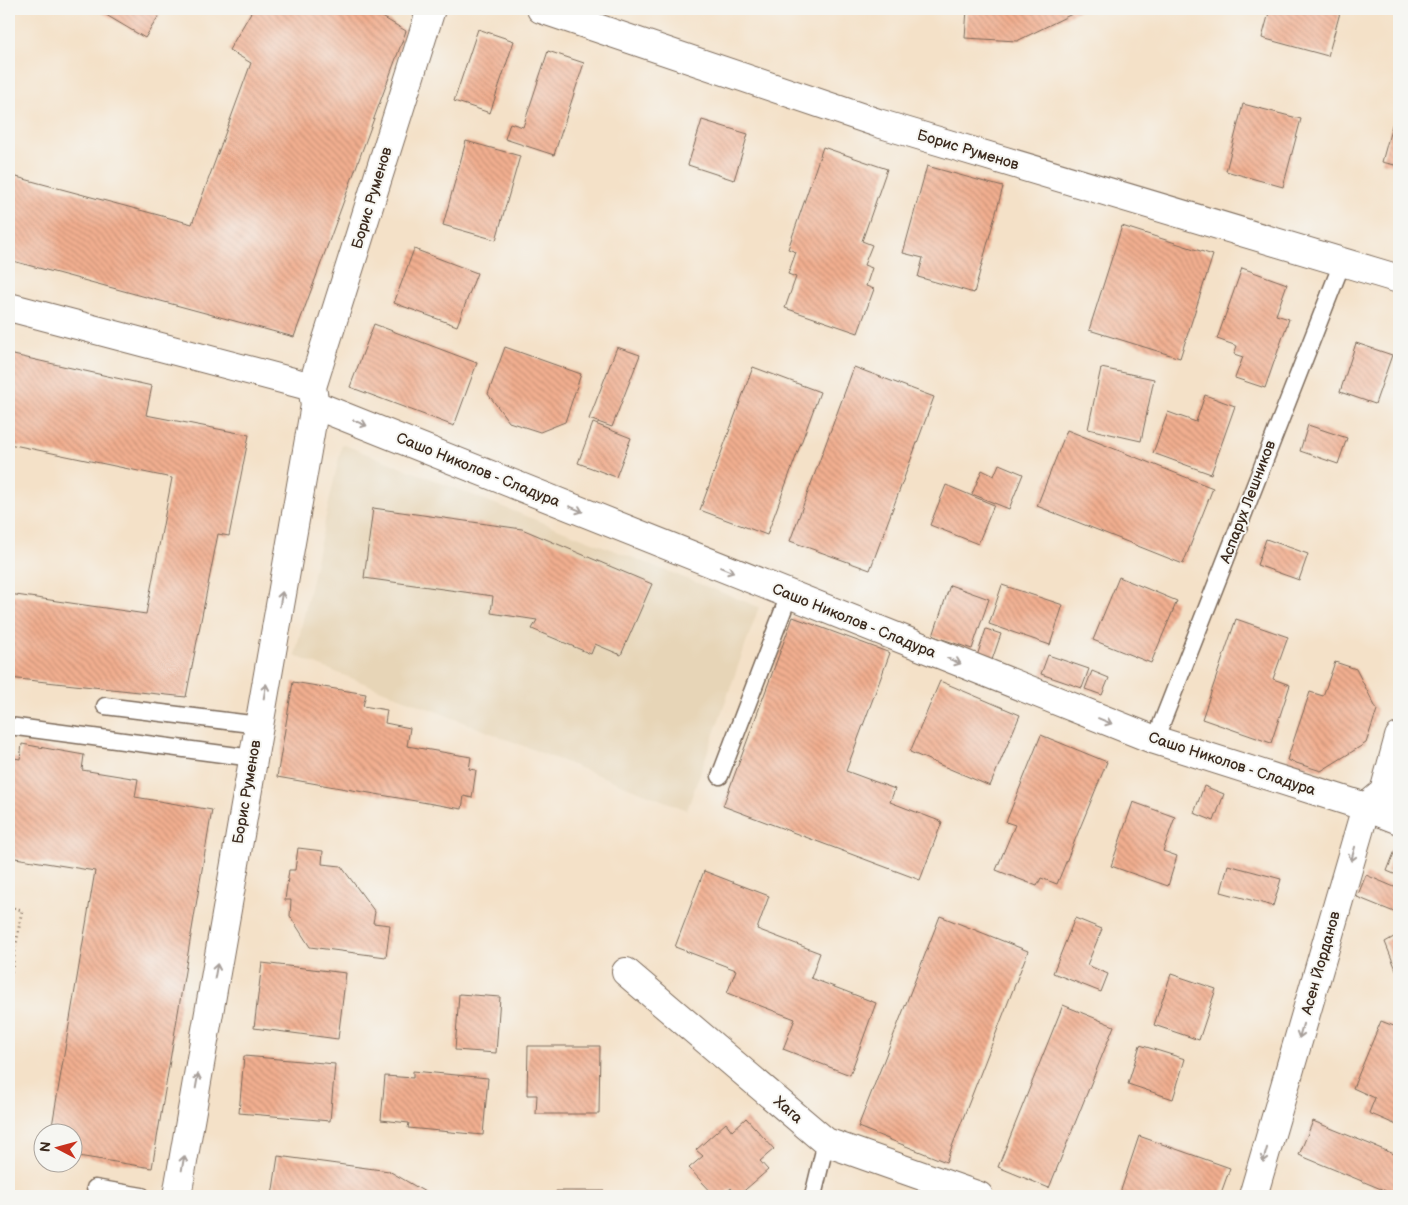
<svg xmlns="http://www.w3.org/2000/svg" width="1408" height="1205" font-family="'Balsamiq Sans',sans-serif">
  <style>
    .built { fill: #e7d5b7 }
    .building { fill: url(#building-back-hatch) }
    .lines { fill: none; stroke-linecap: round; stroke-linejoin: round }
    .service-casing { stroke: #7c6a5a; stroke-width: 19 }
    .minor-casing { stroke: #7c6a5a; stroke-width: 30 }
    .path { stroke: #7c6a5a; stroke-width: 3; stroke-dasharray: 1 4; stroke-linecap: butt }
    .service { stroke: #fff; stroke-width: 16 }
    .minor { stroke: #fff; stroke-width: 28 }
    .oneway { stroke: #a79f9a }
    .labels { text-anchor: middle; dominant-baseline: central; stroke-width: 4; stroke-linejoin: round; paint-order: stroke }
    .street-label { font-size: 15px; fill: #3b2a1e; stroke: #f6f6f2 }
  </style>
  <defs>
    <pattern id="building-back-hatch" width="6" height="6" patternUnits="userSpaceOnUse" patternTransform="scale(1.25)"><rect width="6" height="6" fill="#f2af90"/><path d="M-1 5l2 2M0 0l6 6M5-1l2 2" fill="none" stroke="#c58f75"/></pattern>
  </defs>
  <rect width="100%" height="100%" fill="#f6f6f2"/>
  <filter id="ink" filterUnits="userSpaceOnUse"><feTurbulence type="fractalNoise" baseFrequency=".02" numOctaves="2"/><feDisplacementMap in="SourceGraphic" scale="10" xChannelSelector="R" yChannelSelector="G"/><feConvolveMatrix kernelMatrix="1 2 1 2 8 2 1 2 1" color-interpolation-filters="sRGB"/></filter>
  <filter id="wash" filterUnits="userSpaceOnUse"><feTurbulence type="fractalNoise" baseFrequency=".0096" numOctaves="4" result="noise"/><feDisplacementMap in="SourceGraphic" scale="20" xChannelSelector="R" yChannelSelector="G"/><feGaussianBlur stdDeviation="1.12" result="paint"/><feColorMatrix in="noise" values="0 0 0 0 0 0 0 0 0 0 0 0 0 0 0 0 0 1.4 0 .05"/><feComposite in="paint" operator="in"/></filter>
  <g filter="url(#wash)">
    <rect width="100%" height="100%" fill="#f4e1c8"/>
    <path class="built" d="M 342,444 L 759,607 L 687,810 L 295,656 Z"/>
    <g id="blocks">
      <path class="building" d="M 96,9 L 163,9 L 145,38 Z
        M 253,9 L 369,9 L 406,31 L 294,337 L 9,260 L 9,175 L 192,224 L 251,63 L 229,50 Z
        M 967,9 L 1082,9 L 1017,41 L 965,38 Z
        M 1270,9 L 1341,9 L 1328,56 L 1262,38 Z
        M 478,29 L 514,41 L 490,113 L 454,101 Z
        M 548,51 L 584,63 L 554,155 L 505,139 L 510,123 L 523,127 Z
        M 1399,100 L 1399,166 L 1382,162 Z
        M 1243,104 L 1301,119 L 1283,187 L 1226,171 Z
        M 702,120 L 748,134 L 734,180 L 688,165 Z
        M 466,141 L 520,156 L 496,240 L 443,225 Z
        M 823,147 L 887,169 L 862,241 L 872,245 L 864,265 L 872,268 L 866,286 L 874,289 L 858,333 L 785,308 L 796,277 L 788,274 L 796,252 L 788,249 Z
        M 927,166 L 1003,187 L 974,293 L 918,277 L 923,258 L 903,253 Z
        M 1122,226 L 1213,255 L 1180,358 L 1089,330 Z
        M 414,249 L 477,273 L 457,326 L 394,303 Z
        M 1242,268 L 1287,284 L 1276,315 L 1289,319 L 1265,388 L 1235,378 L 1243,357 L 1234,354 L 1237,346 L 1217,339 Z
        M 374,324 L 477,363 L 454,426 L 350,387 Z
        M 1356,343 L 1392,355 L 1375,404 L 1340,392 Z
        M 505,347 L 581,374 L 565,422 L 540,432 L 509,422 L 488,394 Z
        M 617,347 L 640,355 L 612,427 L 589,419 Z
        M 9,354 L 152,386 L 146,415 L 249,435 L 229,536 L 218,534 L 186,697 L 9,678 L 9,594 L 146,614 L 172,478 L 9,444 Z
        M 753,367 L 820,392 L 767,535 L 700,510 Z
        M 854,367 L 934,397 L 870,570 L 790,541 Z
        M 1101,368 L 1154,379 L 1141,441 L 1088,429 Z
        M 1205,395 L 1235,406 L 1211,474 L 1153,453 L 1168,412 L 1196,422 Z
        M 593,423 L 631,438 L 616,477 L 578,463 Z
        M 1308,425 L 1347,438 L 1338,464 L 1300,451 Z
        M 1067,430 L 1213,488 L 1183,564 L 1037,506 Z
        M 999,464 L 1023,474 L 1009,509 L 972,494 L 982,470 L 994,476 Z
        M 946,485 L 994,505 L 978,544 L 930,525 Z
        M 373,508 L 522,529 L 652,584 L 621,655 L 595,644 L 591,654 L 532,629 L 537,620 L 491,613 L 493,596 L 364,578 Z
        M 1266,539 L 1308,554 L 1299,580 L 1257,565 Z
        M 1119,577 L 1177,601 L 1151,663 L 1093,640 Z
        M 950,585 L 989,599 L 972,649 L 933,636 Z
        M 1002,585 L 1063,605 L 1050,645 L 989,624 Z
        M 793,617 L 890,653 L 846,771 L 895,789 L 890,802 L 942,822 L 920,880 L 723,806 Z
        M 1236,619 L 1288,637 L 1273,679 L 1290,685 L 1271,743 L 1202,719 Z
        M 986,629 L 1001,634 L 992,660 L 977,656 Z
        M 1048,655 L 1089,669 L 1082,688 L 1041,674 Z
        M 1335,662 L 1356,669 L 1377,710 L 1366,743 L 1321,771 L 1287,760 L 1310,692 L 1323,696 Z
        M 1092,671 L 1109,678 L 1102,695 L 1085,689 Z
        M 940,681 L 1020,715 L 990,786 L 910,752 Z
        M 293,682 L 366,694 L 363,706 L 387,710 L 385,723 L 410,728 L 407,746 L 471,757 L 469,769 L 476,770 L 472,798 L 464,796 L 462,809 L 277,777 Z
        M 1041,735 L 1107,762 L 1057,884 L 1041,878 L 1037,886 L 996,870 L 1015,825 L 1006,822 Z
        M 22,744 L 84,755 L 82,770 L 138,779 L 135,797 L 212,810 L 152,1168 L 72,1155 L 72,1132 L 51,1132 L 95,871 L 9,857 L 9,757 L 20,759 Z
        M 1204,786 L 1224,794 L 1214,821 L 1194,813 Z
        M 1133,802 L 1175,817 L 1163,851 L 1177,856 L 1168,886 L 1111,866 Z
        M 298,848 L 323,851 L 322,864 L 341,866 L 375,912 L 373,923 L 390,925 L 386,957 L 310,947 L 290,916 L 291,900 L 285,900 L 289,870 L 295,870 Z
        M 1396,848 L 1399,849 L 1399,876 L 1387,871 Z
        M 1228,865 L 1281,879 L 1273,906 L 1221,892 Z
        M 704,871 L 769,896 L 757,929 L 820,953 L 811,978 L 876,1003 L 850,1075 L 783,1049 L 795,1019 L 727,993 L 736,970 L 675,947 Z
        M 1366,875 L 1399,889 L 1399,914 L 1357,897 Z
        M 940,916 L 1028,951 L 946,1162 L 858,1127 Z
        M 1075,918 L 1102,929 L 1087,965 L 1108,974 L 1101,992 L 1053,973 Z
        M 1399,934 L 1399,977 L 1385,942 Z
        M 262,963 L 346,973 L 338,1039 L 254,1028 Z
        M 1171,974 L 1216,989 L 1199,1040 L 1154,1025 Z
        M 459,994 L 500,997 L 496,1053 L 455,1050 Z
        M 1063,1005 L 1114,1026 L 1049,1188 L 998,1167 Z
        M 1381,1021 L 1399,1028 L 1399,1126 L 1369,1113 L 1375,1098 L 1353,1088 Z
        M 1140,1045 L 1185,1059 L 1173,1099 L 1128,1084 Z
        M 528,1046 L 600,1046 L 599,1114 L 536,1114 L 537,1095 L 527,1095 Z
        M 244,1056 L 335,1064 L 330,1121 L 239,1113 Z
        M 413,1071 L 488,1078 L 483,1135 L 408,1128 L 409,1123 L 381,1120 L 385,1076 L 413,1078 Z
        M 746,1118 L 774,1149 L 760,1161 L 768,1170 L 738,1196 L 731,1188 L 722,1196 L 715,1196 L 689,1168 L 703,1156 L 696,1150 L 726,1123 L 732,1131 Z
        M 1313,1121 L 1399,1156 L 1399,1192 L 1398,1196 L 1299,1155 Z
        M 1139,1136 L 1230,1168 L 1220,1196 L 1119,1196 Z
        M 278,1156 L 389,1171 L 432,1196 L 272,1196 Z
        M 556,1191 L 604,1191 L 604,1196 L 556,1196 Z"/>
    </g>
  </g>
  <g filter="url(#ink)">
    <use href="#blocks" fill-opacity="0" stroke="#7c6a5a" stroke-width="1"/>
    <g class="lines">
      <g class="service-casing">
        <path id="service" d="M 105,706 L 259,725
          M 9,726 L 253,758
          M 1155,740 L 1342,263
          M 720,776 L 789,595
          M 95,1188 L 142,1196
          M 813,1196 L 826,1142"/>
      </g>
      <g class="minor-casing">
        <path id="minor" d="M 541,9 L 878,123 L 1399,279
          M 9,307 L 312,387
          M 315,405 L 1155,740 L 1366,807 L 1399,820
          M 626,972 L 826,1142 L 979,1196
          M 177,1196 L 315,405 L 312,387 L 431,9
          M 1253,1196 L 1366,807 L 1384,792 L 1399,737"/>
      </g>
      <path class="path" d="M 9,907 L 22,910 L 9,985"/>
      <use href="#service" class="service"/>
      <use href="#minor" class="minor"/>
    </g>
    <defs><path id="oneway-shaft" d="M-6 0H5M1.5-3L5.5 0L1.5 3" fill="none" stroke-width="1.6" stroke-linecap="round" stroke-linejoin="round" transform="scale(1.25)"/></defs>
    <g class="oneway">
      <use href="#oneway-shaft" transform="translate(360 423) rotate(22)"/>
      <use href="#oneway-shaft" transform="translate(576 509) rotate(22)"/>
      <use href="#oneway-shaft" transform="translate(727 570) rotate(22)"/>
      <use href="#oneway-shaft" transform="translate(281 599) rotate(-80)"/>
      <use href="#oneway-shaft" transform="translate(954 661) rotate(22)"/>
      <use href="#oneway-shaft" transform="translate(265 691) rotate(-80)"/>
      <use href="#oneway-shaft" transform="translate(1105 721) rotate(22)"/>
      <use href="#oneway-shaft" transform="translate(1353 854) rotate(106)"/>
      <use href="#oneway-shaft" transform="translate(216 971) rotate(-80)"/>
      <use href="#oneway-shaft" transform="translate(1301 1031) rotate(106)"/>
      <use href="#oneway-shaft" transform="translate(197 1081) rotate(-80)"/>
      <use href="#oneway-shaft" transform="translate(1265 1155) rotate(106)"/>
      <use href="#oneway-shaft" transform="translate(183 1163) rotate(-80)"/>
    </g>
  </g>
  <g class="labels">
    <g class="street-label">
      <text transform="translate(968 150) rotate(17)">Борис Руменов</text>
      <text transform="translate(372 198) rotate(-73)">Борис Руменов</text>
      <text transform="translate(478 470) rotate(22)">Сашо Николов - Сладура</text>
      <text transform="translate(1248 502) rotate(-69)">Аспарух Лешников</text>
      <text transform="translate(854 621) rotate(22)">Сашо Николов - Сладура</text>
      <text transform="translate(1232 764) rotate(18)">Сашо Николов - Сладура</text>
      <text transform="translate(247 792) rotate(-80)">Борис Руменов</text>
      <text transform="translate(1321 963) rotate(-74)">Асен Йорданов</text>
      <text transform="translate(788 1110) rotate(41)">Хага</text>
    </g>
  </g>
  <rect width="1408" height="1205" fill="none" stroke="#f6f6f2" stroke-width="30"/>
  <g transform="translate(58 1148) rotate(276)"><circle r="24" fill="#f6f6f2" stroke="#aba49d"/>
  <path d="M0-4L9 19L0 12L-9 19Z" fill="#c8321e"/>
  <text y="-8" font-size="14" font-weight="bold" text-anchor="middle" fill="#3b2a1e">N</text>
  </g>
</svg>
